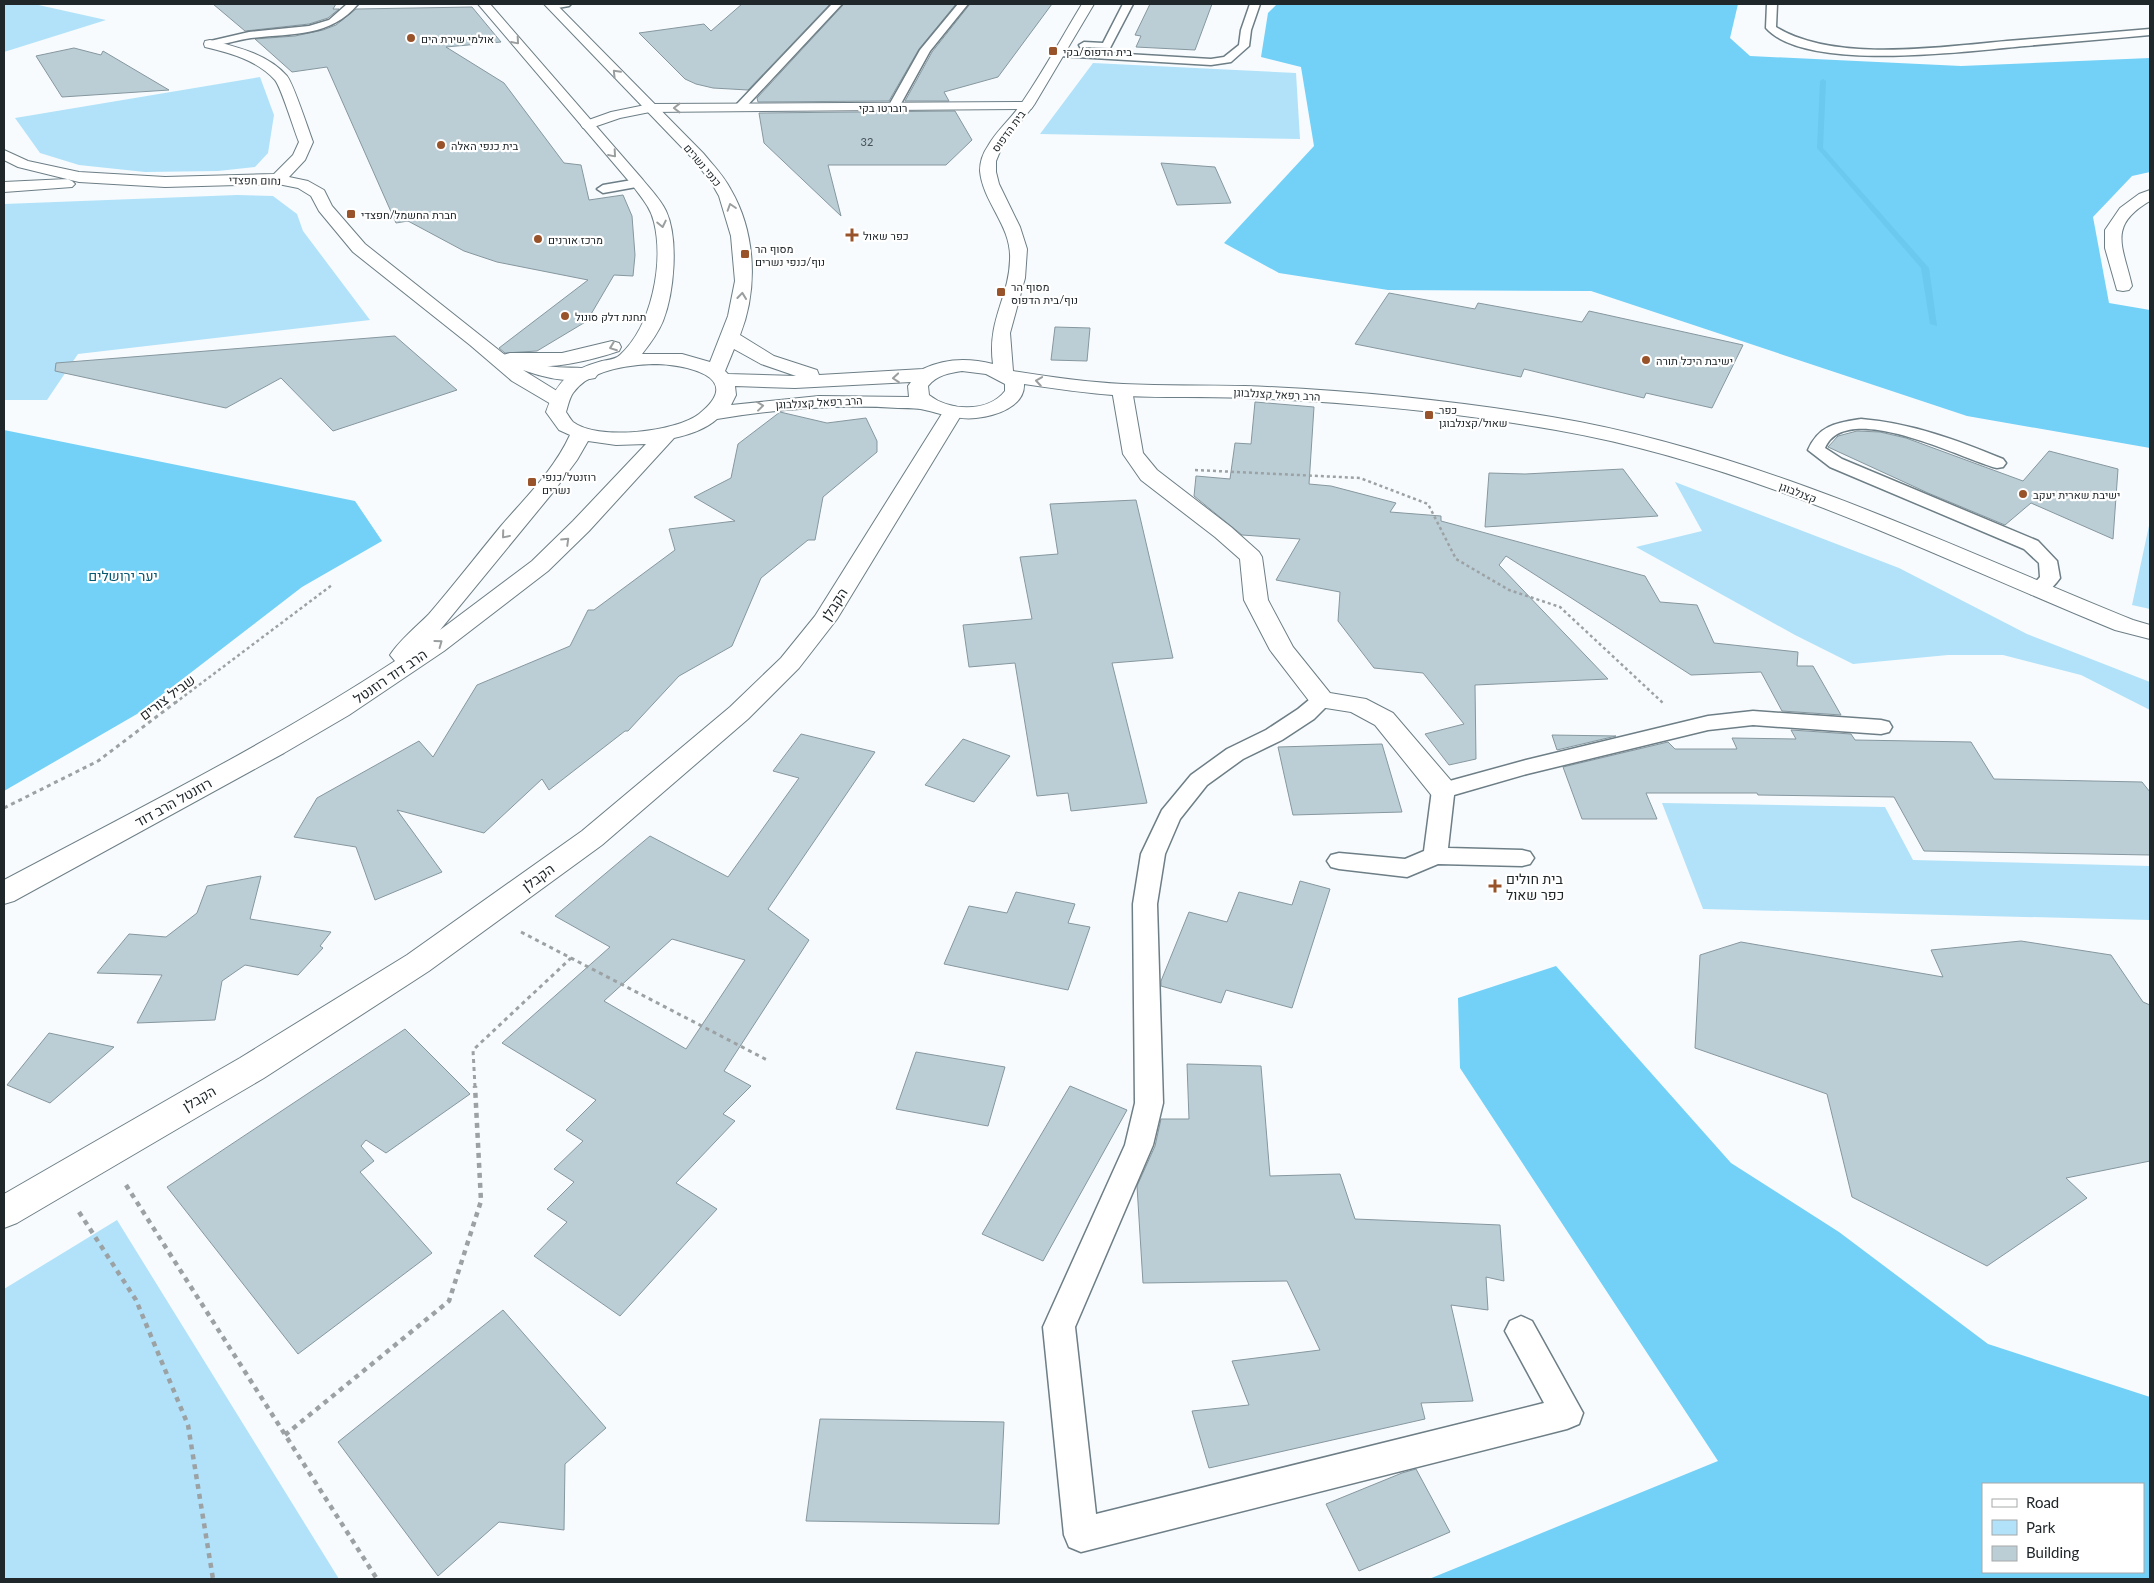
<svg xmlns="http://www.w3.org/2000/svg" width="2154" height="1583" font-family="Lato,Heebo,sans-serif">
  <style>
    .green { fill: #b1e2f9 }
    .forest { fill: #73d0f7; fill-rule: evenodd }
    .lines { fill: none; stroke-linecap: round; stroke-linejoin: round }
    .stream { fill: #6bc8ee; fill-rule: evenodd }
    .building { fill: #bbced6; stroke: #86979f; fill-rule: evenodd }
    .service-casing { stroke: #6d7e86; stroke-width: 3 }
    .minor-casing { stroke: #6d7e86; stroke-width: 2 }
    .tertiary-casing { stroke: #6d7e86; stroke-width: 2 }
    .path-far2 { stroke: #9ca2a4; stroke-width: 2.5; stroke-dasharray: 3 3; stroke-linecap: butt }
    .path-far1 { stroke: #9ca2a4; stroke-width: 3; stroke-dasharray: 4 4; stroke-linecap: butt }
    .path { stroke: #9ca2a4; stroke-width: 4.5; stroke-dasharray: 5 5; stroke-linecap: butt }
    .service { fill: #fff; fill-rule: evenodd }
    .minor { fill: #fff; fill-rule: evenodd }
    .tertiary { fill: #fff; fill-rule: evenodd }
    .oneway { stroke: #9b9e9f }
    .poi-dot { fill: #99532a; stroke: #fff; stroke-width: 2 }
    .labels { text-anchor: middle; dominant-baseline: central; stroke-width: 4.5; stroke-linejoin: round; paint-order: stroke }
    .far-poi-label { font-size: 11px; fill: #20272a; stroke: #fff; text-anchor: start }
    .far-street-label { font-size: 11px; fill: #20272a; stroke: #fff }
    .number-label { font-size: 11px; fill: #475155 }
    .park-label { font-size: 14px; fill: #065771; stroke: #fff }
    .street-label { font-size: 14px; fill: #20272a; stroke: #fff }
    .poi-label { font-size: 14px; fill: #20272a; stroke: #fff; text-anchor: start }
  </style>
  <rect width="100%" height="100%" fill="#f7fbfd"/>
  <path class="green" d="M 4,4 L 34,4 L 106,20 L 4,52 Z
    M 1093,63 L 1296,73 L 1300,139 L 1040,134 Z
    M 260,77 L 274,115 L 268,153 L 255,167 L 218,171 L 145,172 L 79,165 L 40,153 L 15,118 Z
    M 237,195 L 273,196 L 297,214 L 303,231 L 370,320 L 78,354 L 47,400 L 4,400 L 4,204 Z
    M 1675,482 L 1899,568 L 2027,634 L 2150,682 L 2150,710 L 2081,675 L 2003,655 L 1948,655 L 1853,664 L 1795,635 L 1636,547 L 1702,531 Z
    M 2150,521 L 2150,609 L 2132,605 Z
    M 1662,803 L 1885,807 L 1913,860 L 2150,866 L 2150,920 L 1703,909 Z
    M 117,1220 L 339,1579 L 4,1579 L 4,1289 Z"/>
  <path class="forest" d="M 1277,4 L 1738,4 L 1730,38 L 1750,56 L 1961,66 L 2150,58 L 2150,172 L 2132,176 L 2093,217 L 2109,303 L 2150,310 L 2150,448 L 1967,416 L 1591,291 L 1388,290 L 1279,273 L 1224,243 L 1314,146 L 1301,67 L 1261,57 L 1268,13 Z
    M 4,430 L 355,501 L 382,541 L 302,587 L 137,714 L 4,791 Z
    M 1556,966 L 1731,1163 L 1839,1232 L 1988,1344 L 2150,1397 L 2150,1579 L 1429,1579 L 1718,1461 L 1460,1068 L 1458,998 ZM 1983,1484 L 2143,1484 L 2143,1572 L 1983,1572 Z"/>
  <g class="lines">
    <path class="stream" d="M 1823,79 L 1826,81 L 1823,148 L 1929,268 L 1937,326 L 1930,324 L 1921,268 L 1817,148 L 1820,81 Z"/>
  </g>
  <path class="building" d="M 213,4 L 336,4 L 333,9 L 339,9 L 328,18 L 309,24 L 245,31 Z
    M 742,4 L 830,4 L 748,90 L 713,88 L 696,84 L 685,79 L 639,33 L 704,24 L 711,31 Z
    M 844,4 L 956,4 L 919,49 L 889,101 L 758,102 L 757,98 Z
    M 970,4 L 1052,4 L 998,77 L 944,92 L 949,101 L 905,101 L 932,52 Z
    M 1150,4 L 1212,4 L 1195,50 L 1136,47 L 1141,36 L 1135,35 Z
    M 472,7 L 501,42 L 446,47 L 504,83 L 564,163 L 581,165 L 589,200 L 623,195 L 632,216 L 635,255 L 633,276 L 614,275 L 587,321 L 537,351 L 505,353 L 499,348 L 588,280 L 497,262 L 464,251 L 408,221 L 396,223 L 327,67 L 292,72 L 255,39 L 295,36 L 323,30 L 336,25 L 356,9 Z
    M 74,48 L 101,55 L 103,51 L 169,90 L 62,97 L 36,56 Z
    M 955,111 L 972,140 L 946,165 L 828,165 L 841,216 L 764,143 L 759,113 Z
    M 1161,163 L 1215,167 L 1231,203 L 1177,205 Z
    M 1389,293 L 1475,309 L 1478,303 L 1582,322 L 1589,311 L 1743,345 L 1712,408 L 1646,393 L 1644,398 L 1524,369 L 1521,377 L 1355,344 Z
    M 1055,327 L 1090,328 L 1087,361 L 1051,360 Z
    M 395,336 L 457,390 L 333,431 L 281,378 L 226,408 L 55,371 L 56,363 Z
    M 1255,402 L 1314,407 L 1309,484 L 1331,486 L 1396,503 L 1390,512 L 1441,516 L 1441,521 L 1645,576 L 1660,602 L 1697,605 L 1714,643 L 1798,652 L 1797,666 L 1813,666 L 1841,715 L 1782,711 L 1761,672 L 1691,675 L 1506,556 L 1499,565 L 1608,679 L 1475,685 L 1476,759 L 1449,765 L 1425,734 L 1464,724 L 1423,673 L 1374,668 L 1338,621 L 1340,592 L 1276,580 L 1300,539 L 1242,535 L 1194,496 L 1196,476 L 1230,479 L 1235,443 L 1251,444 Z
    M 780,412 L 827,423 L 866,418 L 877,441 L 877,452 L 823,497 L 815,540 L 808,540 L 761,578 L 732,646 L 679,676 L 628,731 L 625,731 L 549,790 L 542,779 L 484,833 L 397,810 L 442,872 L 375,900 L 356,847 L 294,837 L 317,798 L 419,741 L 433,757 L 477,685 L 570,646 L 588,610 L 594,610 L 675,550 L 669,529 L 735,521 L 694,497 L 731,478 L 738,444 Z
    M 1857,431 L 1880,432 L 1906,438 L 2023,481 L 2049,451 L 2118,469 L 2113,539 L 2031,503 L 2005,525 L 1928,493 L 1828,447 L 1838,436 Z
    M 1623,469 L 1658,516 L 1485,527 L 1489,473 L 1525,474 Z
    M 1136,500 L 1173,658 L 1112,663 L 1147,803 L 1071,811 L 1068,793 L 1037,796 L 1015,663 L 969,667 L 963,625 L 1032,619 L 1020,557 L 1058,554 L 1050,504 Z
    M 1791,730 L 1851,734 L 1855,740 L 1971,742 L 1994,779 L 2142,782 L 2150,792 L 2150,855 L 1924,851 L 1894,797 L 1758,795 L 1757,793 L 1646,793 L 1657,819 L 1582,819 L 1563,767 L 1668,742 L 1675,749 L 1737,749 L 1732,738 L 1796,739 Z
    M 801,734 L 875,752 L 768,909 L 809,940 L 724,1071 L 751,1086 L 723,1114 L 735,1121 L 676,1183 L 717,1209 L 620,1316 L 534,1256 L 567,1222 L 547,1209 L 574,1182 L 554,1169 L 583,1141 L 566,1130 L 596,1100 L 502,1043 L 610,947 L 555,916 L 650,836 L 728,877 L 799,778 L 773,771 ZM 672,939 L 745,960 L 686,1049 L 604,1001 Z
    M 1552,735 L 1616,736 L 1557,750 Z
    M 963,739 L 1010,756 L 974,802 L 925,785 Z
    M 1382,744 L 1402,812 L 1293,815 L 1278,747 Z
    M 261,876 L 250,919 L 331,932 L 320,946 L 323,948 L 298,975 L 245,965 L 222,981 L 215,1020 L 137,1023 L 162,975 L 97,973 L 129,934 L 166,937 L 197,913 L 207,886 Z
    M 1300,881 L 1330,889 L 1292,1008 L 1226,990 L 1221,1003 L 1161,986 L 1161,981 L 1189,912 L 1227,922 L 1239,892 L 1292,905 Z
    M 1016,892 L 1075,904 L 1068,923 L 1090,927 L 1068,990 L 944,964 L 969,906 L 1007,913 Z
    M 2021,941 L 2111,955 L 2143,1002 L 2150,1005 L 2150,1161 L 2066,1178 L 2087,1198 L 1987,1266 L 1852,1197 L 1827,1094 L 1695,1048 L 1700,955 L 1741,942 L 1943,977 L 1931,950 Z
    M 405,1029 L 470,1094 L 386,1153 L 366,1140 L 361,1146 L 374,1161 L 360,1172 L 432,1253 L 298,1354 L 167,1187 Z
    M 49,1033 L 114,1047 L 50,1103 L 7,1085 Z
    M 916,1052 L 1005,1067 L 988,1126 L 896,1109 Z
    M 1187,1064 L 1261,1066 L 1270,1176 L 1340,1174 L 1355,1219 L 1500,1225 L 1504,1281 L 1486,1277 L 1488,1310 L 1451,1305 L 1473,1401 L 1421,1403 L 1425,1419 L 1209,1468 L 1192,1411 L 1249,1405 L 1232,1361 L 1320,1350 L 1287,1281 L 1143,1283 L 1137,1186 L 1155,1146 L 1161,1119 L 1189,1119 Z
    M 1070,1086 L 1127,1110 L 1043,1261 L 982,1234 Z
    M 503,1310 L 606,1428 L 565,1464 L 564,1530 L 499,1522 L 438,1576 L 338,1442 Z
    M 820,1419 L 1004,1422 L 999,1524 L 806,1521 Z
    M 1416,1469 L 1450,1532 L 1359,1571 L 1326,1504 L 1402,1473 Z"/>
  <g class="lines">
    <g class="service-casing">
      <path id="service" d="M 347,4 L 358,4 C 330,38 291,33 251,38 C 238,40 224,44 210,47 L 205,44 L 206,42 L 249,32 L 309,26 L 329,20 Z
        M 549,4 L 571,4 L 569,6 L 552,9 L 547,6 Z
        M 832,4 L 842,4 L 743,110 L 735,110 L 733,108 L 735,106 Z
        M 958,4 L 968,4 L 930,51 L 898,109 L 890,109 L 888,107 L 920,50 Z
        M 1123,4 L 1133,4 L 1110,48 L 1080,47 L 1079,45 L 1084,42 L 1103,43 Z
        M 1250,4 L 1260,4 L 1251,30 L 1249,46 L 1231,62 L 1211,65 L 1059,56 L 1054,53 L 1059,50 L 1211,59 L 1224,57 L 1239,45 L 1241,30 Z
        M 1767,4 L 1777,4 L 1776,27 C 1834,63 1941,47 2007,41 C 2054,37 2102,33 2150,29 L 2150,35 C 2109,39 2067,42 2025,46 C 1969,51 1806,73 1766,28 Z
        M 638,179 L 644,183 L 642,186 L 603,193 L 597,189 L 603,185 Z
        M 1861,419 C 1911,423 1957,440 2003,459 L 2006,463 L 2003,467 L 1997,468 C 1964,460 1846,398 1825,448 L 1842,459 L 2038,541 L 2057,561 L 2060,578 C 2052,589 2044,597 2031,594 L 2028,590 L 2040,577 L 2039,563 L 2024,549 L 1830,467 L 1808,450 C 1819,425 1836,423 1861,419 Z
        M 1322,693 L 1329,695 L 1333,700 L 1314,719 L 1282,740 L 1243,759 L 1207,785 L 1180,819 L 1165,854 L 1157,904 L 1163,1103 L 1153,1145 L 1075,1327 L 1096,1514 L 1544,1403 L 1505,1331 L 1510,1321 L 1521,1316 L 1532,1321 L 1583,1413 L 1579,1424 L 1567,1429 L 1081,1552 L 1069,1547 L 1064,1535 L 1043,1327 L 1125,1145 L 1135,1103 L 1133,904 L 1141,854 L 1162,810 L 1191,775 L 1227,749 L 1266,730 L 1298,709 L 1315,695 Z
        M 1753,711 L 1881,720 L 1889,722 L 1892,727 L 1889,732 L 1881,734 L 1753,725 L 1708,730 L 1527,774 L 1454,795 L 1448,848 L 1522,850 L 1530,852 L 1534,858 L 1530,864 L 1522,866 L 1438,864 L 1407,877 L 1339,869 L 1331,867 L 1327,861 L 1331,855 L 1339,853 L 1405,859 L 1424,851 L 1432,790 L 1435,785 L 1526,760 L 1708,716 Z"/>
    </g>
    <g class="minor-casing">
      <path id="minor" d="M 210,40 C 237,47 268,54 287,76 C 294,85 308,129 313,142 L 305,160 L 289,177 L 308,181 L 324,190 L 332,206 L 365,244 L 505,355 C 519,351 533,362 547,366 C 563,369 579,366 595,370 L 598,374 L 595,378 C 571,384 545,378 523,370 L 565,396 L 568,400 L 565,404 L 558,406 L 551,404 L 512,381 L 470,345 L 353,252 L 319,211 L 311,196 L 298,188 L 278,184 L 165,187 L 79,182 L 18,167 L 4,160 L 4,150 L 28,161 L 79,172 L 165,177 L 274,174 L 293,155 L 299,142 C 294,130 281,87 275,80 C 257,60 230,53 205,47 L 204,44 L 205,41 Z
        M 1026,102 L 1033,106 L 1031,109 L 650,112 L 620,118 L 588,129 L 583,128 L 581,125 L 583,122 L 611,112 L 650,104 Z
        M 67,179 L 72,181 L 75,184 L 72,187 L 4,192 L 4,182 Z
        M 2150,190 L 2150,201 C 2107,226 2123,246 2132,286 L 2129,290 L 2123,291 L 2117,290 L 2105,248 L 2105,230 L 2120,208 L 2139,194 Z
        M 1122,384 L 1129,386 L 1132,390 L 1143,453 L 1157,470 L 1231,527 L 1259,552 L 1262,557 L 1268,600 L 1293,647 L 1330,693 L 1366,699 L 1393,713 L 1453,783 L 1457,790 L 1453,797 L 1443,799 L 1433,797 L 1375,725 L 1351,712 L 1313,706 L 1270,650 L 1244,600 L 1240,559 L 1215,537 L 1141,480 L 1123,454 L 1112,390 L 1115,386 Z
        M 953,406 L 960,408 L 963,412 L 837,619 L 799,668 L 748,719 L 602,845 L 429,971 L 264,1078 L 17,1223 L 4,1228 L 4,1194 L 240,1058 L 407,955 L 582,831 L 730,707 L 781,658 L 815,616 L 943,412 L 946,408 Z"/>
    </g>
    <g class="tertiary-casing">
      <path id="tertiary" d="M 478,4 L 490,4 L 643,180 C 651,190 661,200 666,211 C 679,239 674,293 663,321 C 658,333 650,344 642,354 L 682,354 L 710,362 L 728,316 L 735,281 L 731,236 L 719,196 L 711,182 L 693,159 L 544,4 L 556,4 L 703,153 C 713,165 724,176 731,190 C 756,233 758,290 740,335 L 774,356 L 817,370 L 819,375 L 923,369 C 946,358 969,358 993,364 C 987,320 1009,298 1010,260 C 1012,226 983,203 980,171 C 980,162 983,153 988,146 C 997,130 1011,119 1021,104 C 1043,72 1062,37 1082,4 L 1094,4 L 1034,105 L 1003,144 L 996,161 L 996,172 L 999,184 L 1020,227 L 1027,249 L 1025,278 L 1010,333 L 1013,371 C 1050,377 1086,382 1123,384 C 1164,386 1204,385 1245,386 C 1348,390 1450,400 1552,417 C 1756,451 1943,543 2133,620 L 2150,625 L 2150,639 L 2115,630 C 1932,555 1752,464 1556,430 C 1453,412 1349,402 1245,398 C 1205,396 1166,398 1126,396 C 1092,394 1058,389 1024,384 C 1025,407 995,416 976,418 C 958,420 942,414 925,410 C 917,408 906,408 898,408 C 837,404 777,409 717,419 C 706,429 688,435 674,438 L 589,531 L 548,571 L 444,651 L 349,715 L 284,753 L 14,901 L 4,904 L 4,880 C 136,810 270,743 395,661 L 390,655 C 400,640 416,627 429,614 C 454,585 477,555 501,526 C 526,497 554,470 570,435 L 559,430 L 546,412 C 557,380 570,370 602,361 C 608,360 616,359 620,355 C 652,326 664,263 654,222 C 651,208 641,197 633,186 ZM 734,349 L 761,364 L 796,376 L 728,374 L 725,371 ZM 653,364 C 683,364 747,376 699,414 C 676,432 597,441 573,422 C 571,420 568,415 566,412 C 568,406 569,399 573,393 C 589,370 628,365 653,364 ZM 962,371 L 986,374 L 1005,384 L 1005,391 C 988,413 949,411 929,395 L 928,386 C 937,375 949,373 962,371 ZM 911,382 L 908,386 L 909,397 L 819,396 L 731,405 L 736,395 L 735,386 L 795,388 ZM 588,441 L 616,445 L 646,444 L 573,521 L 532,561 L 440,630 L 554,491 L 577,460 Z
        M 612,341 L 619,343 L 621,347 L 619,351 C 583,363 541,372 503,363 L 501,359 L 503,355 L 510,353 L 562,353 Z"/>
    </g>
    <path class="path-far2" d="M 1195,470 L 1360,478 L 1428,504 L 1456,559 L 1509,590 L 1560,607 L 1663,703
      M 175,703 L 332,585"/>
    <path class="path-far1" d="M 4,808 L 98,761 L 176,702
      M 521,932 L 769,1061
      M 475,1087 L 473,1050 L 571,958"/>
    <path class="path" d="M 126,1185 L 377,1579
      M 79,1212 L 136,1300 L 188,1425 L 213,1579
      M 285,1435 L 449,1301 L 481,1201 L 475,1086"/>
    <use href="#service" class="service"/>
    <use href="#minor" class="minor"/>
    <use href="#tertiary" class="tertiary"/>
  </g>
  <defs><path id="oneway-chevron" d="M-2-3.5L2.5 0L-2 3.5" fill="none" stroke-width="1.6" stroke-linecap="round" stroke-linejoin="round" transform="scale(1.25)"/></defs>
  <g class="oneway">
    <use href="#oneway-chevron" transform="translate(516 41) rotate(49)"/>
    <use href="#oneway-chevron" transform="translate(616 73) rotate(-134)"/>
    <use href="#oneway-chevron" transform="translate(677 108) rotate(180)"/>
    <use href="#oneway-chevron" transform="translate(613 154) rotate(49)"/>
    <use href="#oneway-chevron" transform="translate(731 207) rotate(-108)"/>
    <use href="#oneway-chevron" transform="translate(662 224) rotate(78)"/>
    <use href="#oneway-chevron" transform="translate(742 296) rotate(-84)"/>
    <use href="#oneway-chevron" transform="translate(613 347) rotate(159)"/>
    <use href="#oneway-chevron" transform="translate(896 378) rotate(175)"/>
    <use href="#oneway-chevron" transform="translate(1039 381) rotate(-171)"/>
    <use href="#oneway-chevron" transform="translate(760 406) rotate(-7)"/>
    <use href="#oneway-chevron" transform="translate(505 535) rotate(130)"/>
    <use href="#oneway-chevron" transform="translate(566 541) rotate(-44)"/>
    <use href="#oneway-chevron" transform="translate(439 643) rotate(-36)"/>
  </g>
  <g class="poi-dot">
    <circle cx="411" cy="38" r="5"/>
    <rect x="1048" y="46" width="10" height="10" rx="2.5"/>
    <circle cx="441" cy="145" r="5"/>
    <rect x="346" y="209" width="10" height="10" rx="2.5"/>
    <path d="M849.5 227.5h5v5h5v5h-5v5h-5v-5h-5v-5h5z"/>
    <circle cx="538" cy="239" r="5"/>
    <rect x="740" y="249" width="10" height="10" rx="2.5"/>
    <rect x="996" y="287" width="10" height="10" rx="2.5"/>
    <circle cx="565" cy="316" r="5"/>
    <circle cx="1646" cy="360" r="5"/>
    <rect x="1424" y="410" width="10" height="10" rx="2.5"/>
    <rect x="527" y="477" width="10" height="10" rx="2.5"/>
    <circle cx="2023" cy="494" r="5"/>
    <path d="M1492.5 878.5h5v5h5v5h-5v5h-5v-5h-5v-5h5z"/>
  </g>
  <g class="labels">
    <g class="far-poi-label">
      <text x="421" y="38">אולמי שירת הים</text>
      <text x="1063" y="51">בית הדפוס/בקי</text>
      <text x="451" y="145">בית כנפי האלה</text>
      <text x="361" y="214">חברת החשמל/חפצדי</text>
      <text x="863" y="235">כפר שאול</text>
      <text x="548" y="239">מרכז אורנים</text>
      <text x="755" y="248">מסוף הר<tspan x="755" dy="13">נוף/כנפי נשרים</tspan></text>
      <text x="1011" y="286">מסוף הר<tspan x="1011" dy="13">נוף/בית הדפוס</tspan></text>
      <text x="575" y="316">תחנת דלק סונול</text>
      <text x="1656" y="360">ישיבת היכל תורה</text>
      <text x="1439" y="409">כפר<tspan x="1439" dy="13">שאול/קצנלבוגן</tspan></text>
      <text x="542" y="476">רוזנטל/כנפי<tspan x="542" dy="13">נשרים</tspan></text>
      <text x="2033" y="494">ישיבת שארית יעקב</text>
    </g>
    <g class="far-street-label">
      <text x="883" y="107">רוברטו בקי</text>
      <text transform="translate(1008 131) rotate(-54)">בית הדפוס</text>
      <text transform="translate(703 165) rotate(50)">כנפי נשרים</text>
      <text transform="translate(255 180) rotate(1)">נחום חפצדי</text>
      <text transform="translate(1277 394) rotate(3)">הרב רפאל קצנלבוגן</text>
      <text transform="translate(819 402) rotate(-3)">הרב רפאל קצנלבוגן</text>
      <text transform="translate(1798 492) rotate(21)">קצנלבוגן</text>
    </g>
    <g class="number-label">
      <text x="867" y="141">32</text>
    </g>
    <g class="park-label">
      <text x="123" y="575">יער ירושלים</text>
    </g>
    <g class="street-label">
      <text transform="translate(834 604) rotate(-57)">הקבלן</text>
      <text transform="translate(390 676) rotate(-34)">הרב דוד רוזנטל</text>
      <text transform="translate(167 697) rotate(-37)">שביל צורים</text>
      <text transform="translate(173 802) rotate(-29)">רוזנטל הרב דוד</text>
      <text transform="translate(538 877) rotate(-36)">הקבלן</text>
      <text transform="translate(199 1098) rotate(-30)">הקבלן</text>
    </g>
    <g class="poi-label">
      <text x="1506" y="878">בית חולים<tspan x="1506" dy="16">כפר שאול</tspan></text>
    </g>
  </g>
  <rect width="2154" height="1583" fill="none" stroke="#20272a" stroke-width="10"/>
  <rect x="1982" y="1483" width="162" height="90" fill="#ffffff" stroke="#a6a9aa"/>
  <rect x="1992" y="1499" width="25" height="8" fill="#ffffff" stroke="#a6a9aa"/>
  <text x="2026" y="1508" font-size="15" fill="#20272a">Road</text>
  <rect x="1992" y="1520" width="25" height="15" fill="#b1e2f9" stroke="#a6a9aa"/>
  <text x="2026" y="1533" font-size="15" fill="#20272a">Park</text>
  <rect x="1992" y="1546" width="25" height="15" fill="#bbced6" stroke="#a6a9aa"/>
  <text x="2026" y="1558" font-size="15" fill="#20272a">Building</text>
</svg>
